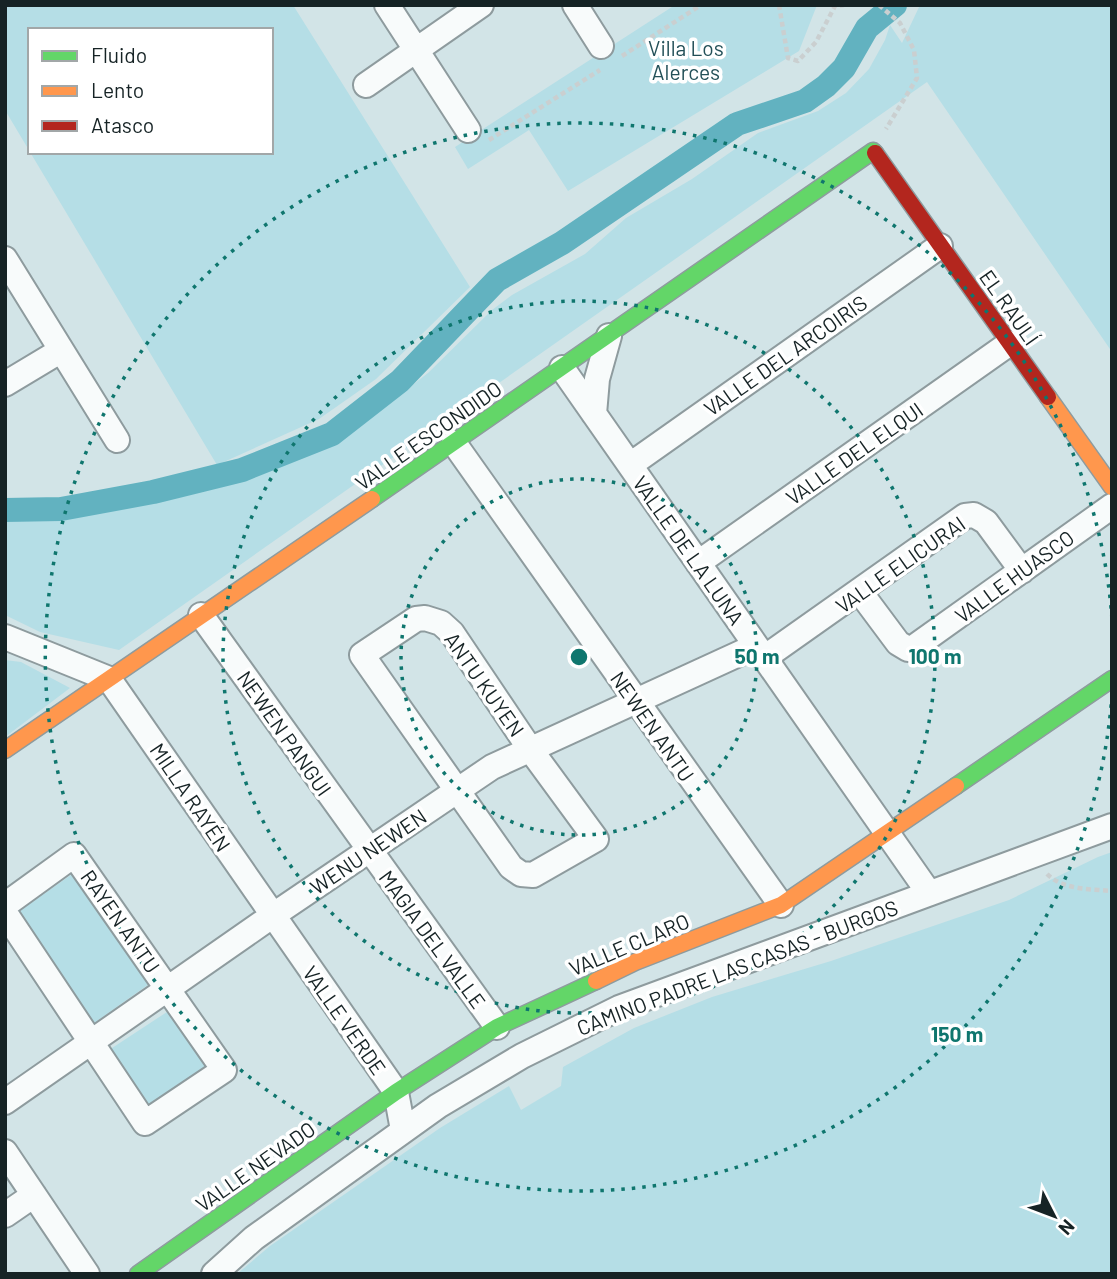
<svg xmlns="http://www.w3.org/2000/svg" width="1117" height="1279" font-family="Barlow,sans-serif">
  <style>
    .green { fill: #b5dee6 }
    .lines { fill: none; stroke-linecap: round; stroke-linejoin: round }
    .canal { stroke: #62b2c0; stroke-width: 24 }
    .street-casing { stroke: #8e9b9e; stroke-width: 28 }
    .fast-casing { stroke: #8e9b9e; stroke-width: 19 }
    .slow-casing { stroke: #8e9b9e; stroke-width: 19 }
    .jam-casing { stroke: #8e9b9e; stroke-width: 19 }
    .path { stroke: #cacfd0; stroke-width: 4.5; stroke-dasharray: 5 3.5; stroke-linecap: butt }
    .street { stroke: #f8fbfb; stroke-width: 24 }
    .fast { stroke: #63d668; stroke-width: 16 }
    .slow { stroke: #ff974d; stroke-width: 16 }
    .jam { stroke: #b3261e; stroke-width: 16 }
    .ring { fill: none; stroke: #0f766e; stroke-width: 3.5; stroke-dasharray: 3.5 7 }
    .labels { text-anchor: middle; dominant-baseline: central; stroke-width: 7; stroke-linejoin: round; paint-order: stroke }
    .park-label { font-size: 21px; fill: #235058; stroke: #fff }
    .street-label { font-size: 21px; fill: #162325; stroke: #fff }
    .centre { fill: #0f766e; stroke: #fff; stroke-width: 3.5 }
    .ring-label { font-size: 21px; text-anchor: middle; font-weight: bold; fill: #0f766e; stroke: #fff; stroke-width: 7; stroke-linejoin: round; paint-order: stroke }
  </style>
  <rect width="100%" height="100%" fill="#d2e4e7"/>
  <path class="green" d="M 5,5 L 293,5 L 470,287 L 376,379 L 319,419 L 217,465 L 30,152 L 271,152 L 271,30 L 30,30 L 30,152 L 5,110 Z
    M 675,5 L 817,5 L 799,51 L 568,191 L 529,130 L 468,169 L 455,147 Z
    M 920,5 L 1112,5 L 1112,352 L 927,82 L 119,650 L 40,632 L 5,615 L 5,522 L 80,515 L 134,505 L 235,480 L 281,465 L 341,440 L 428,373 L 492,310 L 512,295 L 585,254 L 626,218 L 692,179 L 758,133 L 818,111 L 846,93 L 869,69 L 885,40 L 890,25 L 902,43 Z
    M 5,660 L 21,662 L 70,688 L 5,737 Z
    M 1112,852 L 1112,1274 L 237,1274 L 270,1246 L 440,1128 L 509,1086 L 521,1110 L 561,1086 L 563,1067 L 634,1028 L 712,997 L 831,961 L 1009,900 L 1098,857 Z
    M 75,872 L 152,982 L 90,1026 L 14,915 Z
    M 173,1008 L 212,1062 L 144,1110 L 106,1052 Z"/>
  <g class="lines">
    <path class="canal" d="M 5,510 L 61,509 L 153,492 L 242,470 L 332,434 L 400,381 L 497,280 L 562,243 L 737,124 L 805,101 L 826,86 L 844,68 L 867,28 L 895,5"/>
    <g class="street-casing">
      <path id="street" d="M 387,5 L 468,130
        M 575,5 L 601,46
        M 366,85 L 481,5
        M 5,259 L 117,440
        M 562,368 L 929,893
        M 5,384 L 60,351
        M 594,414 L 597,379 L 609,336
        M 454,443 L 781,905
        M 630,465 L 940,246
        M 698,563 L 1010,343
        M 860,592 L 898,643 L 908,649 L 913,648 L 1112,506
        M 201,615 L 497,1027
        M 425,618 L 441,623 L 452,633 L 530,749 L 596,839 L 533,875 L 521,874 L 511,867 L 362,655 L 416,619 Z
        M 5,637 L 109,679 L 396,1092 L 403,1130
        M 764,658 L 965,516 L 974,515 L 986,522 L 1022,571
        M 5,905 L 74,855 L 224,1070 L 145,1123 L 5,913
        M 5,1102 L 272,916 L 492,767 L 756,646
        M 5,1152 L 87,1274
        M 5,1215 L 34,1195
        M 214,1274 L 254,1238 L 438,1106 L 522,1056 L 619,1008 L 1112,826"/>
    </g>
    <g class="fast-casing">
      <path id="fast" d="M 372,499 L 873,151 L 875,153
        M 956,786 L 1112,679
        M 138,1274 L 396,1092 L 497,1027 L 596,981"/>
    </g>
    <g class="slow-casing">
      <path id="slow" d="M 1048,397 L 1112,487
        M 5,750 L 372,499
        M 596,981 L 635,962 L 781,905 L 956,786"/>
    </g>
    <g class="jam-casing">
      <path id="jam" d="M 875,153 L 1048,397"/>
    </g>
    <path class="path" d="M 779,5 L 788,58 L 798,61 L 816,42 L 835,6 L 844,5
      M 879,5 L 900,23 L 914,50 L 917,78 L 886,129
      M 622,56 L 701,5
      M 489,140 L 600,70
      M 1047,874 C 1063,890 1090,889 1112,891"/>
    <use href="#street" class="street"/>
    <use href="#fast" class="fast"/>
    <use href="#slow" class="slow"/>
    <use href="#jam" class="jam"/>
  </g>
  <g class="ring">
    <circle cx="579" cy="657" r="178"/>
    <circle cx="579" cy="657" r="356"/>
    <path d="M1112 694A534 534 0 1 1 1112 620"/>
  </g>
  <g class="labels">
    <g class="park-label">
      <text x="686" y="47">Villa Los<tspan x="686" dy="24">Alerces</tspan></text>
    </g>
    <g class="street-label">
      <text transform="translate(1010 307) rotate(55)">EL RAULÍ</text>
      <text transform="translate(785 355) rotate(-35)">VALLE DEL ARCOIRIS</text>
      <text transform="translate(428 435) rotate(-35)">VALLE ESCONDIDO</text>
      <text transform="translate(854 453) rotate(-35)">VALLE DEL ELQUI</text>
      <text transform="translate(689 550) rotate(55)">VALLE DE LA LUNA</text>
      <text transform="translate(900 564) rotate(-35)">VALLE ELICURAI</text>
      <text transform="translate(1014 576) rotate(-36)">VALLE HUASCO</text>
      <text transform="translate(485 684) rotate(55)">ANTU KUYEN</text>
      <text transform="translate(653 726) rotate(55)">NEWEN ANTU</text>
      <text transform="translate(285 733) rotate(55)">NEWEN PANGUI</text>
      <text transform="translate(191 797) rotate(56)">MILLA RAYÉN</text>
      <text transform="translate(368 851) rotate(-34)">WENU NEWEN</text>
      <text transform="translate(121 921) rotate(55)">RAYEN ANTU</text>
      <text transform="translate(433 939) rotate(54)">MAGIA DEL VALLE</text>
      <text transform="translate(629 944) rotate(-23)">VALLE CLARO</text>
      <text transform="translate(737 967) rotate(-21)">CAMINO PADRE LAS CASAS - BURGOS</text>
      <text transform="translate(345 1020) rotate(55)">VALLE VERDE</text>
      <text transform="translate(255 1166) rotate(-35)">VALLE NEVADO</text>
    </g>
  </g>
  <circle cx="579" cy="657" r="10" class="centre"/>
  <g class="ring-label">
    <text x="757" y="664">50 m</text>
    <text x="935" y="664">100 m</text>
    <text x="957" y="1042">150 m</text>
  </g>
  <rect width="1117" height="1279" fill="none" stroke="#162325" stroke-width="14"/>
  <rect x="28" y="28" width="245" height="126" fill="#ffffff" stroke="#a2a7a8" stroke-width="2"/>
  <rect x="42" y="51" width="35" height="10" fill="#63d668" stroke="#a2a7a8" stroke-width="2"/>
  <text x="91" y="63" font-size="21" fill="#162325">Fluido</text>
  <rect x="42" y="86" width="35" height="10" fill="#ff974d" stroke="#a2a7a8" stroke-width="2"/>
  <text x="91" y="98" font-size="21" fill="#162325">Lento</text>
  <rect x="42" y="121" width="35" height="10" fill="#b3261e" stroke="#a2a7a8" stroke-width="2"/>
  <text x="91" y="133" font-size="21" fill="#162325">Atasco</text>
  <g transform="translate(1054 1216) rotate(132)" stroke="#ffffff" stroke-width="5" paint-order="stroke">
  <path d="M0-5L12 26L0 18L-12 26Z" fill="#162325"/>
  <text y="-10" font-size="19" font-weight="bold" text-anchor="middle" fill="#162325">N</text>
  </g>
</svg>
